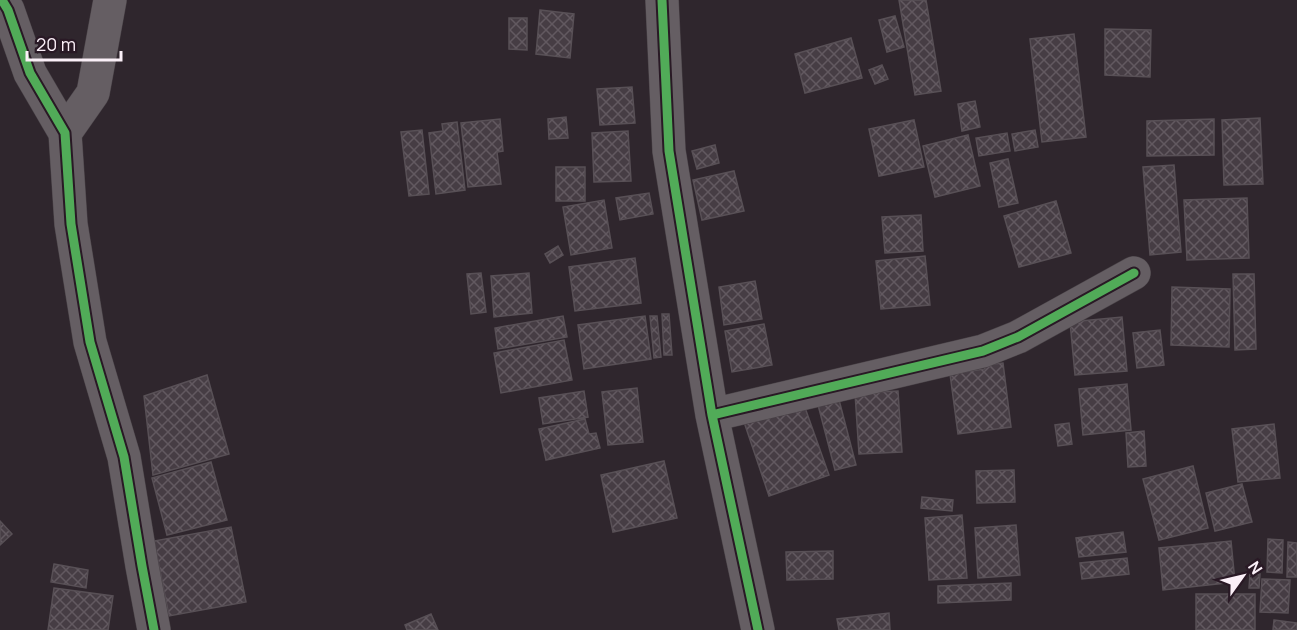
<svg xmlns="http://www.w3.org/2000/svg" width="1297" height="630" font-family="Manrope,sans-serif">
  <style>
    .building { fill: url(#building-cross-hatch); stroke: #585056; stroke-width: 1.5 }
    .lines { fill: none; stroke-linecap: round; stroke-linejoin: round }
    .street-casing { stroke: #484146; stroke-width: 34 }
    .street { stroke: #655e63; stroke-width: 33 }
    .cycleway-casing { stroke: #291925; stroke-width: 13 }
    .cycleway { stroke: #51ab58; stroke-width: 9 }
  </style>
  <defs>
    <pattern id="building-cross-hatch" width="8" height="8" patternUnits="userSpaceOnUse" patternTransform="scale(1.5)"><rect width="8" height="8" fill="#463d44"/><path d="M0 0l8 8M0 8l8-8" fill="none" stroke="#625960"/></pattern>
  </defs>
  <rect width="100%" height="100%" fill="#2f262d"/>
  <path class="building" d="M 899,0 L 926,0 L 941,91 L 915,95 Z
    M 540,10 L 574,14 L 570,58 L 536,54 Z
    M 895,16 L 904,47 L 887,52 L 879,20 Z
    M 509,18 L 527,18 L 527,50 L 509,49 Z
    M 1105,29 L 1151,30 L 1150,77 L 1105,75 Z
    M 1074,34 L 1086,137 L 1042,142 L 1030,39 Z
    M 851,38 L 862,78 L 805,93 L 795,54 Z
    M 882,65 L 888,79 L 875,84 L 869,70 Z
    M 632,87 L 635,123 L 600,125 L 597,89 Z
    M 975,101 L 980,127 L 962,131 L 958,104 Z
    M 566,117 L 568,138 L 549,139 L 548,119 Z
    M 1260,118 L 1263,184 L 1224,185 L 1222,120 Z
    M 500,119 L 503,151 L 497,152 L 501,184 L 468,187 L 461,123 Z
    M 1214,119 L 1214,155 L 1147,156 L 1147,121 Z
    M 914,120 L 924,167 L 879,176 L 869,129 Z
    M 457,122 L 465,190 L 436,194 L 429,133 L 443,131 L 442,124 Z
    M 422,130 L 429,194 L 409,196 L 401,132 Z
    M 1035,130 L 1038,147 L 1015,151 L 1012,134 Z
    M 628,131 L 631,181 L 594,182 L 592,133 Z
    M 1007,133 L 1010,151 L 979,156 L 976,138 Z
    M 968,135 L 980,186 L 935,197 L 923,146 Z
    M 715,145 L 719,163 L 697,169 L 692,151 Z
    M 1008,159 L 1018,203 L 999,207 L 990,163 Z
    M 1174,165 L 1181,252 L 1150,255 L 1143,167 Z
    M 556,167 L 585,167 L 585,201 L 556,201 Z
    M 734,171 L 744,211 L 702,220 L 693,180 Z
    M 649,193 L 653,214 L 620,220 L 616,198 Z
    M 1247,198 L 1249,258 L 1187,260 L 1184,200 Z
    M 604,200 L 612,248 L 571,255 L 563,207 Z
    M 1056,201 L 1071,253 L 1019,267 L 1004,216 Z
    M 921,215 L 923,251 L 885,253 L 882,217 Z
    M 558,246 L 563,255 L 550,263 L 545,254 Z
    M 925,256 L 930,305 L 881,309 L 876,261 Z
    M 635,258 L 641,303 L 575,311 L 569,267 Z
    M 481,273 L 486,312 L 471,314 L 467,274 Z
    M 529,273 L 532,313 L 494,317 L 491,276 Z
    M 1233,274 L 1254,274 L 1256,349 L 1235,350 Z
    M 755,281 L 762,319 L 724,325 L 719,287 Z
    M 1172,287 L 1230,289 L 1229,347 L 1171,345 Z
    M 662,314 L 669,314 L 672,355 L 664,355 Z
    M 563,316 L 567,337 L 498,349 L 495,328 Z
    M 645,316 L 651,359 L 584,369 L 578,325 Z
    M 650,316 L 657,316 L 661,357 L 654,358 Z
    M 1122,317 L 1127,371 L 1075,375 L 1070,322 Z
    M 764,324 L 772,365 L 732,372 L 725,331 Z
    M 1160,330 L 1164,365 L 1137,368 L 1133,333 Z
    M 564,340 L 572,380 L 501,393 L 494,353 Z
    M 1003,363 L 1011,427 L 958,434 L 950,374 L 985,369 L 984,365 Z
    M 207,375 L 229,454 L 153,475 L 144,396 Z
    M 1127,384 L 1131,430 L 1083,435 L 1079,389 Z
    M 637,388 L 643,442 L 608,445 L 602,392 Z
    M 584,391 L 588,417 L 543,424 L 539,398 Z
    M 898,391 L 902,452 L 859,454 L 855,393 Z
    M 838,396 L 856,465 L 835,470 L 817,401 Z
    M 803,402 L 829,475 L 769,496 L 744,422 Z
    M 585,419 L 589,434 L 596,433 L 600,448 L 546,460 L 539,429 Z
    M 1069,423 L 1072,444 L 1058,446 L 1055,425 Z
    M 1274,424 L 1280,478 L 1238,482 L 1232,429 Z
    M 1144,431 L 1146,466 L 1128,467 L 1126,433 Z
    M 664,461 L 677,518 L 613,532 L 601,475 Z
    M 211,462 L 227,520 L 167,535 L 152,478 Z
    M 1193,466 L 1208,528 L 1159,540 L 1143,479 Z
    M 1014,470 L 1015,502 L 977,503 L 976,471 Z
    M 1242,484 L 1252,522 L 1215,531 L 1206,493 Z
    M 922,497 L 953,500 L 952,511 L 921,508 Z
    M 962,515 L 967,578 L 929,580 L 925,518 Z
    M 0,521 L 12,534 L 0,545 Z
    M 1016,525 L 1020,575 L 978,578 L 975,528 Z
    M 231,527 L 246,602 L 169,616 L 154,541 Z
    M 1123,532 L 1126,552 L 1079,557 L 1076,538 Z
    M 1268,539 L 1283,540 L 1282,573 L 1267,572 Z
    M 1231,541 L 1235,582 L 1163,590 L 1159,548 Z
    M 1288,542 L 1297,543 L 1297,577 L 1287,577 Z
    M 833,551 L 833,579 L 787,580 L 786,552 Z
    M 1127,558 L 1129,574 L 1082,579 L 1080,563 Z
    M 54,564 L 88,570 L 86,588 L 51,582 Z
    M 1250,574 L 1260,574 L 1259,588 L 1249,588 Z
    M 1262,579 L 1290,580 L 1288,613 L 1260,612 Z
    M 1011,583 L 1011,600 L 938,603 L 938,586 Z
    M 54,588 L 113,596 L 108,630 L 48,630 Z
    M 1196,594 L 1255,594 L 1255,630 L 1196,630 Z
    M 889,613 L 890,630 L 839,630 L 837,619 Z
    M 431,614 L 438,630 L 407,630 L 405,625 Z
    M 1274,620 L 1297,623 L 1297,630 L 1273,630 Z"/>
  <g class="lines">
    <g class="street-casing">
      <path id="street" d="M 2,0 L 8,10 L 30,73 L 65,133 L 71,224 L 90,342 L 124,457 L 142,566 L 154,630
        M 662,0 L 669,151 L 712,415 L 758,630
        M 65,133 L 93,93 L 110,0
        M 712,415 L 983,351 L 1018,337 L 1134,273"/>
    </g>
    <use href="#street" class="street"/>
    <g class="cycleway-casing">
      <path id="cycleway" d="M 2,0 L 8,10 L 30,73 L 65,133 L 71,224 L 90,342 L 124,457 L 142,566 L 154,630
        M 662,0 L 669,151 L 712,415 L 758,630
        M 712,415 L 983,351 L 1018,337 L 1134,273"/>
    </g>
    <use href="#cycleway" class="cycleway"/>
  </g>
  <g transform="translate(1243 576) rotate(56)" stroke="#291925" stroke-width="4.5" paint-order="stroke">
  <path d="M0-4.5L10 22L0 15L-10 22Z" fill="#fbf0f8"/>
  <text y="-9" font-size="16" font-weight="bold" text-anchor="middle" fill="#fbf0f8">N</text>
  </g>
  <path d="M27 51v9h94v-9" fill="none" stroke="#fbf0f8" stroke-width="3"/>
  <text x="36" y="51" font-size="18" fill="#fbf0f8" stroke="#291925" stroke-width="4.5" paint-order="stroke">20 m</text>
</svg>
